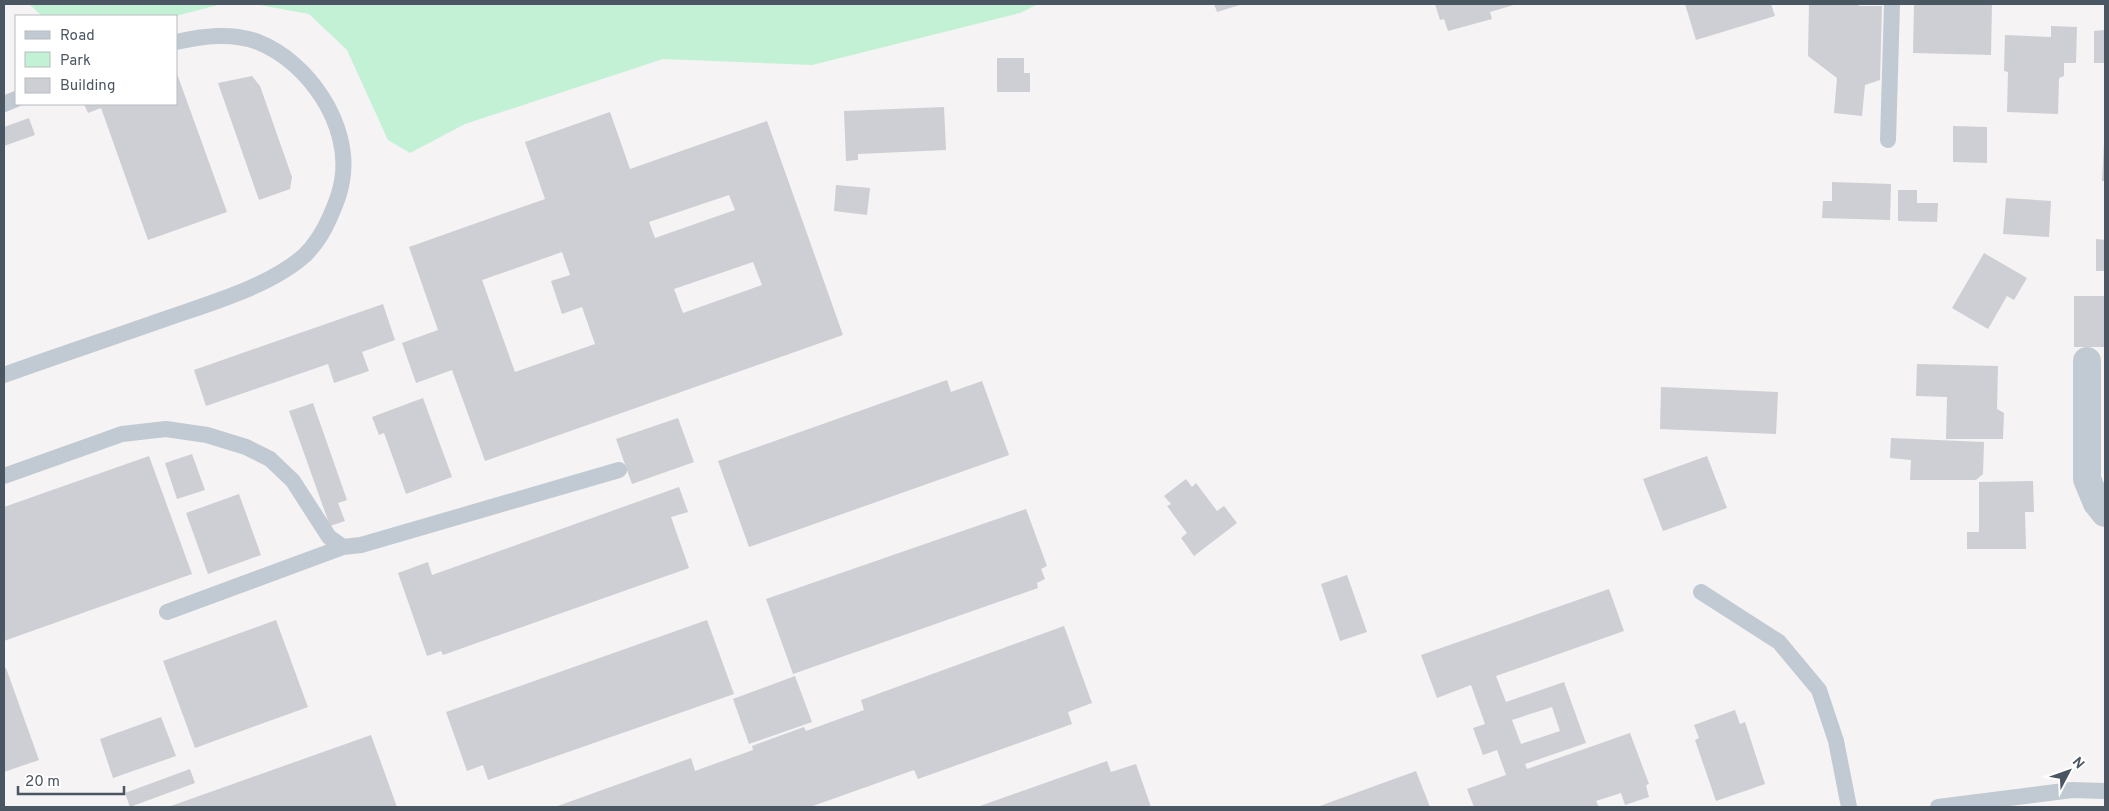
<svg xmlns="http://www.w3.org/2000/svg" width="2109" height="811" font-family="Overpass,sans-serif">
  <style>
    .green { fill: #c3f1d5 }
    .building { fill: #cdcfd5; fill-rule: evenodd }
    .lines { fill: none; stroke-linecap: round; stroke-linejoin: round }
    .service { stroke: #c1cad2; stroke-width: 16 }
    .minor { stroke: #c1cad2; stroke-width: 28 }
  </style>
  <rect width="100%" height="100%" fill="#f5f3f3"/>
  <path class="green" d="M 29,4 L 222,4 L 176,16 L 42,16 Z
    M 254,4 L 1038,4 L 1020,13 L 812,65 L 663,59 L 465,124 L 410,153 L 388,140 L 347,50 L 309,14 Z"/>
  <path class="building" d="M 1214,4 L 1243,4 L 1217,12 Z
    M 1435,4 L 1517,4 L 1490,12 L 1492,19 L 1448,31 L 1444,19 L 1440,20 Z
    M 1685,4 L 1771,4 L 1775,16 L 1696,40 Z
    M 1809,4 L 1858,4 L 1859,6 L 1882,6 L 1880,80 L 1865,85 L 1862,116 L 1834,113 L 1837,78 L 1808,56 Z
    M 1914,4 L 1992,4 L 1991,55 L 1913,53 Z
    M 2051,26 L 2077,27 L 2076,63 L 2064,63 L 2064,76 L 2059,78 L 2058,114 L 2007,112 L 2008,72 L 2004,71 L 2005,35 L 2051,37 Z
    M 2105,30 L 2105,63 L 2094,63 L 2094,31 Z
    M 997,58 L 1024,58 L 1024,73 L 1030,73 L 1030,92 L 997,92 Z
    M 176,71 L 227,212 L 148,240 L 101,108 L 88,113 L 84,104 L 176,104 Z
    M 252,76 L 260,86 L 292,177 L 290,189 L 259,200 L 218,83 Z
    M 944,107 L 946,150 L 858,154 L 858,160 L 846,161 L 844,111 Z
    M 610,112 L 630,169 L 767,121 L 843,335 L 485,461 L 452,370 L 416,383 L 402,343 L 438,330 L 409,247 L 545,199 L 525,142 ZM 729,195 L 735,210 L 655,238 L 649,222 ZM 562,252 L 570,275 L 551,281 L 562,314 L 582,307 L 595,344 L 515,372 L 482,280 ZM 753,262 L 762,285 L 683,313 L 674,289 Z
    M 29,118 L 35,135 L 4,146 L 4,127 Z
    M 1953,126 L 1987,127 L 1987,163 L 1953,162 Z
    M 2104,143 L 2105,143 L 2105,181 L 2102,181 Z
    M 1832,182 L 1891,184 L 1890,220 L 1822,218 L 1823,201 L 1832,201 Z
    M 836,185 L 870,188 L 867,215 L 834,211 Z
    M 1898,190 L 1917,190 L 1917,203 L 1938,203 L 1937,222 L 1898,221 Z
    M 2006,198 L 2051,201 L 2049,237 L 2003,234 Z
    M 2096,239 L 2105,240 L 2105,271 L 2096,271 Z
    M 1984,253 L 2027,278 L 2014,300 L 2007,296 L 1988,329 L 1952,308 Z
    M 2074,296 L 2105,296 L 2105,347 L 2074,347 Z
    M 383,304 L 395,340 L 362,352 L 369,371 L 334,383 L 328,364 L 206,406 L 194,370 Z
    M 1917,364 L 1998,366 L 1997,409 L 2004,413 L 2003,439 L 1946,439 L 1947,397 L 1916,396 Z
    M 947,380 L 951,392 L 982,381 L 1009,455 L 749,547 L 718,461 Z
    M 1661,387 L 1778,392 L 1776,434 L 1660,429 Z
    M 423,398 L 452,477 L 406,494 L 384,433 L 379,435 L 372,417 Z
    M 313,403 L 347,500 L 338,503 L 345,521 L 330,526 L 289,411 Z
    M 678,418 L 694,462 L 632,484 L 616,439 Z
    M 1891,438 L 1984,442 L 1983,474 L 1976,480 L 1910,480 L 1911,460 L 1890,458 Z
    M 192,454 L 205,490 L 177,499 L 165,463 Z
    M 149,456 L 192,574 L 4,641 L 4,507 Z
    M 1707,456 L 1727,508 L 1663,531 L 1643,479 Z
    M 1186,479 L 1192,487 L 1196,483 L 1217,511 L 1224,506 L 1237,523 L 1194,556 L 1181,538 L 1187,533 L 1167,506 L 1171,504 L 1164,496 Z
    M 2033,481 L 2034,512 L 2025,512 L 2026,549 L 1967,549 L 1967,532 L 1979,532 L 1979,482 Z
    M 679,487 L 688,512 L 671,517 L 689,568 L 443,655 L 441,651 L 427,656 L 398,573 L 428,562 L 432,575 Z
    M 239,494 L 261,555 L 208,574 L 186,513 Z
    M 1026,509 L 1047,566 L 1041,569 L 1045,579 L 1037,583 L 1038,588 L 793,674 L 766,599 Z
    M 1347,575 L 1367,632 L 1340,641 L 1321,584 Z
    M 1609,589 L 1624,631 L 1496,676 L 1506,702 L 1564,682 L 1586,743 L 1525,764 L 1527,769 L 1630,733 L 1649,784 L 1646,785 L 1649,797 L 1625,805 L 1621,793 L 1596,801 L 1599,807 L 1474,807 L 1467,789 L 1506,775 L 1497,750 L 1483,755 L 1473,728 L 1485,724 L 1471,685 L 1437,698 L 1421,655 ZM 1552,707 L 1560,731 L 1521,744 L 1512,720 Z
    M 276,620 L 308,707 L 195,748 L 163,661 Z
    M 707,620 L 734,694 L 488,780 L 483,765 L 467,771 L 446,712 Z
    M 1064,626 L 1092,703 L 1068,712 L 1072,724 L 918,779 L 914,770 L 810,807 L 555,807 L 691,758 L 695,771 L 753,750 L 752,746 L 804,727 L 806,731 L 864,710 L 861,700 Z
    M 6,668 L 39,760 L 4,772 L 4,669 Z
    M 795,676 L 812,722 L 749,744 L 733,699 Z
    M 1735,710 L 1740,724 L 1745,722 L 1765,784 L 1716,801 L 1695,740 L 1699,738 L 1694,725 Z
    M 161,717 L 176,756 L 113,778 L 100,739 Z
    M 371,735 L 397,807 L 168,807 Z
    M 1107,761 L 1111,772 L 1136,764 L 1151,807 L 977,807 Z
    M 190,769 L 195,783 L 130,807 L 125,793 Z
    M 1416,771 L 1430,807 L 1317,807 Z"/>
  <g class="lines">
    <path class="service" d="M 4,104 L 16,99
      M 1888,140 L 1892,4
      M 4,375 C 57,356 111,338 165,319 C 210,303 269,287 305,255 C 316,244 324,231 330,217 C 335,206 340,194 342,181 C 352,126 309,62 258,42 C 232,32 203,36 176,42
      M 4,476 L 122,434 L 166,429 L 207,435 L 246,447 L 270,459 L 293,481 L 329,537 L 343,547 L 361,545 L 619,470
      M 1701,592 L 1779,642 L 1819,690 L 1836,741 L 1849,807
      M 167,612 L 343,547
      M 1938,807 L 2072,790 L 2105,791"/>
    <path class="minor" d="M 2087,361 L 2087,479 L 2097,503 L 2105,513"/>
  </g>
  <rect width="2109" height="811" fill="none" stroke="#4a5661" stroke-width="10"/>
  <rect x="15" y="15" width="162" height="90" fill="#ffffff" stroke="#b7bbc0"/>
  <rect x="25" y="31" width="25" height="8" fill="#c1cad2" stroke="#b7bbc0"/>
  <text x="60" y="40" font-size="15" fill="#4a5661">Road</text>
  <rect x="25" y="52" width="25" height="15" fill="#c3f1d5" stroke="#b7bbc0"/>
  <text x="60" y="65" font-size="15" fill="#4a5661">Park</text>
  <rect x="25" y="78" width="25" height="15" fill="#cdcfd5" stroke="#b7bbc0"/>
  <text x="60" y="90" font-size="15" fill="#4a5661">Building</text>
  <g transform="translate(2069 771) rotate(49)" stroke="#ffffff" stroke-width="4" paint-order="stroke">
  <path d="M0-4L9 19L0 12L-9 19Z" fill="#4a5661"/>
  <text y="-8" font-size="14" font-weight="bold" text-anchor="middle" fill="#4a5661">N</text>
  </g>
  <path d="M18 786v8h106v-8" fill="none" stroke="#4a5661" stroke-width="2.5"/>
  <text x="25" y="786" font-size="15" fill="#4a5661" stroke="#ffffff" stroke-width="4" paint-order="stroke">20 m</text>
</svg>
